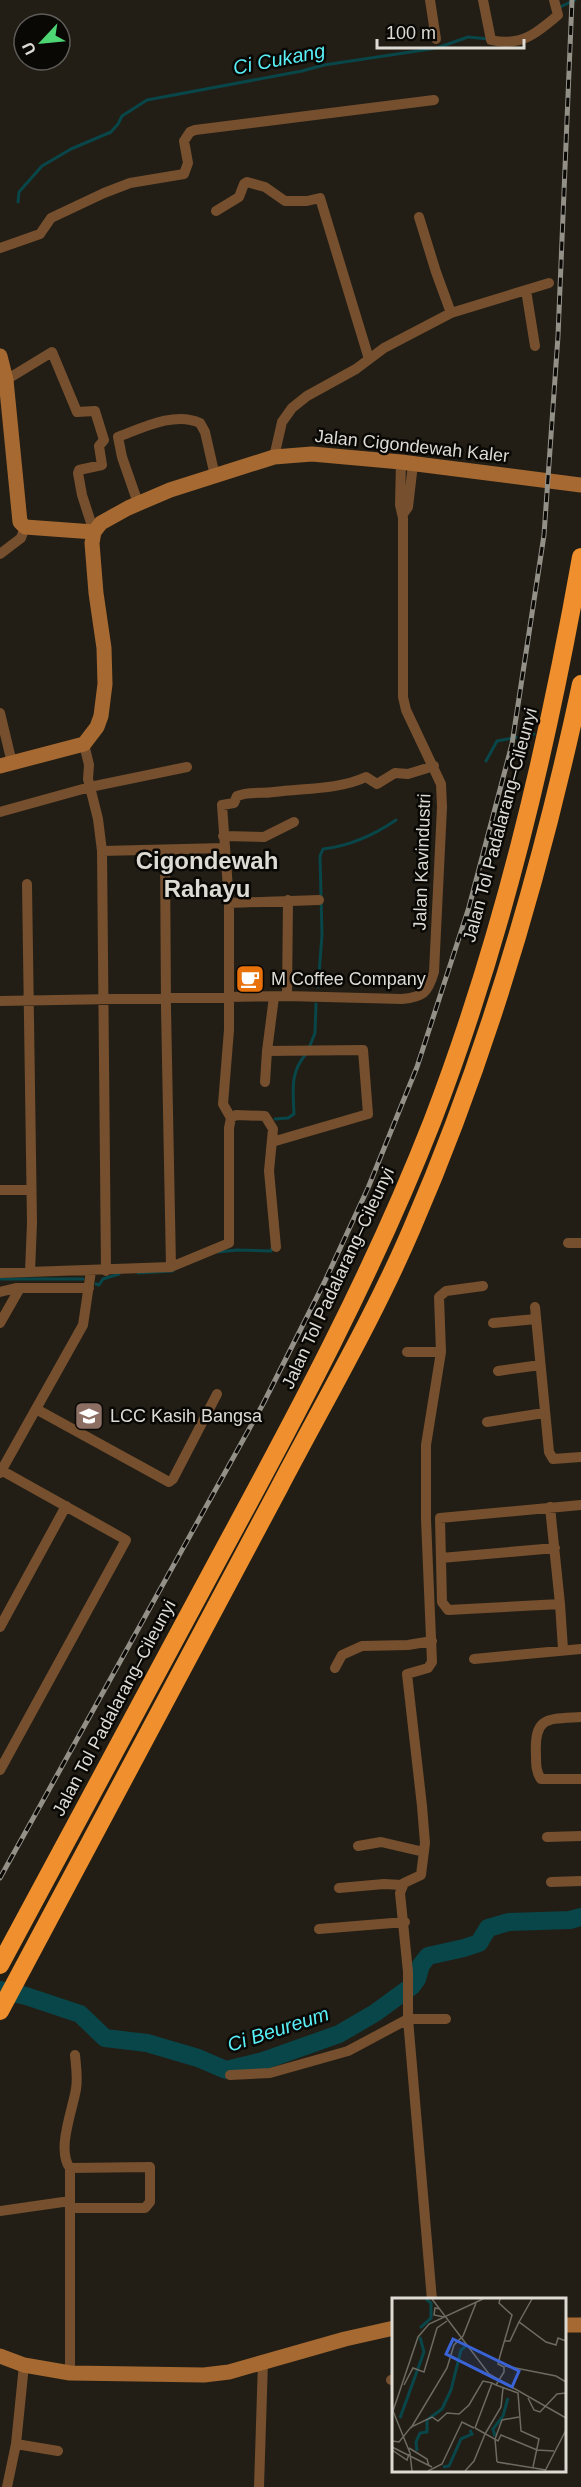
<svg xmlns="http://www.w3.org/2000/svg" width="581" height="2487" font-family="Arial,sans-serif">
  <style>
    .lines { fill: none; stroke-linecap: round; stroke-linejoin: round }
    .stream { stroke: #094649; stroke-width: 3 }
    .river { stroke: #094649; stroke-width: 18 }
    .street { stroke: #754f2e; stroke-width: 10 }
    .secondary { stroke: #a66931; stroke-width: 15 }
    .highway { stroke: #ef8f2d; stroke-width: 18 }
    .rail-casing { stroke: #939088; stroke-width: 5 }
    .rail { stroke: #0a0805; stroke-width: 3; stroke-dasharray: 9; stroke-linecap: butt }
    .labels { text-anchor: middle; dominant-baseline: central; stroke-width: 5; stroke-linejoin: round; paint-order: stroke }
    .street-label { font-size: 18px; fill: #dddbd4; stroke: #0a0805 }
    .poi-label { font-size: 18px; fill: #dddbd4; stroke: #0a0805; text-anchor: start }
    .water-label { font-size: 20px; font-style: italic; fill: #58eff7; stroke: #0a0805 }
    .district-label { font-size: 24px; font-weight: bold; fill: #dddbd4; stroke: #0a0805 }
    .inset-river { fill: none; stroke: #094649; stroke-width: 3 }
    .inset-road { fill: none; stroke: #6d6a61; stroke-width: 1.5 }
    .view { fill: #3a63d7; fill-opacity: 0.15; stroke: #3a63d7; stroke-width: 3 }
    .inset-edge { fill: none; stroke: #dddbd4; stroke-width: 3 }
  </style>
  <rect width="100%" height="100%" fill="#221e15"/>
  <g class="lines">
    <path class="stream" d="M 558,8 L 575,0
      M 18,202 L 19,192 L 42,166 L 71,149 L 111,132 L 118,124 L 122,116 L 147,100 L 302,71 L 324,65 L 437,48 L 468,37 L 489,39
      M 486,761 L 497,741 L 534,734
      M 318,987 L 322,935 L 320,856 L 323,849 C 350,846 374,835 396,820
      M 309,1048 L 315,1033 L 316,1004
      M 275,1119 L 288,1118 L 294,1114 C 293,1090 290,1072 306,1054
      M 218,1252 L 237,1250 L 271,1251 L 272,1248
      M 138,1273 L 173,1271
      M 0,1279 L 83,1279
      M 96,1284 L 99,1285 L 103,1279 L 119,1274"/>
    <path class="river" d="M 0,1990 L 26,1996 L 80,2014 L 105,2038 L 147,2043 L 198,2058 L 226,2070 L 263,2061 L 339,2034 L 375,2013 L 412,1986 L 417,1979 L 421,1965 L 428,1956 L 464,1948 L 479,1943 L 488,1928 L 509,1922 L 570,1920 L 581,1917"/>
    <path class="street" d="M 430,0 L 436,39
      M 483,0 L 491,40 C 521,47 537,33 558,15 L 554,0
      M 216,211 L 239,197 L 244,184 L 247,182 L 265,187 L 285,201 L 307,201 L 320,198 L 369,359
      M 419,217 L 436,272 L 451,313
      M 0,248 L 40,234 L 51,218 L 104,193 L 130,183 L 184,174 L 188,163 L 184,141 L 190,132 L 195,130 L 434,100
      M 526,290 L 535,346
      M 6,380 L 52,352 L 77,412 L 95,411 L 104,440 L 99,446 L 102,465 L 79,470 L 78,473 L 82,495 L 94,532
      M 274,457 L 282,422 L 292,408 L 307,396 L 356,369 L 384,348 L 451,313 L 549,283
      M 138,503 L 122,457 L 118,437 C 142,428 175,411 200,423 L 205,432 L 215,476
      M 403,514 L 408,507 L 413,464
      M 0,554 L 21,538 L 25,527
      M 0,713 L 12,763
      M 84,744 L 89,765 L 88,779 L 98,819 L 102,851 L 106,1271
      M 0,812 L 90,787 L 187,767
      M 223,836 L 264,837 L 294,822
      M 102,851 L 224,848
      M 165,851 L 166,1008 L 171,1267
      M 27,884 L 32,1223 L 30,1272
      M 229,903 L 319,900
      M 287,996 L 288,900
      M 0,1001 L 287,996 L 402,999 C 423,997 428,993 434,972 L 442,807 L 441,784 L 406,710 L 403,697 L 403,518 L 400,505 L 401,462
      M 265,1082 L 267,1051
      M 231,1118 L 236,1115 L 265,1116 L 273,1129 L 269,1171 L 276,1247
      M 272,1142 L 368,1114 L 363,1050 L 267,1051 L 274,997
      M 0,1190 L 31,1190
      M 568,1243 L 581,1243
      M 0,1273 L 171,1267 L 229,1243 L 229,1128 L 231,1118 L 223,1104 L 229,1030 L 229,903 L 222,805 L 234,803 L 237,796 C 248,791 261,794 274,792 C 303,788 338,790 366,777 L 377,784 L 395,773 L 408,774 L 434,766
      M 0,1292 L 16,1288 L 89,1288
      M 535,1307 L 549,1452 L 553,1459 L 581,1457
      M 0,1323 L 20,1288
      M 493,1323 L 536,1319
      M 407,1352 L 441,1352
      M 498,1371 L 540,1365
      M 36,1409 L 169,1482 L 173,1479 L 217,1394
      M 487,1422 L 544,1413
      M 0,1473 L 83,1325 L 91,1271
      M 550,1507 L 560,1604 L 563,1649
      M 441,1558 L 555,1548
      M 560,1604 L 448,1610 L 442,1602 L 440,1518 L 581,1505
      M 0,1627 L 66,1506
      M 474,1659 L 581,1649
      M 335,1668 L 342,1655 L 362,1646 L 408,1645 L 432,1641
      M 581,1717 C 547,1719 534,1716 536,1755 C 536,1764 536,1772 541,1779 L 581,1779
      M 0,1770 L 126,1540 L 1,1470
      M 547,1837 L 581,1836
      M 358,1846 L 381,1842 L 424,1852
      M 551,1882 L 581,1881
      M 339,1888 L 384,1884 L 402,1885
      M 319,1929 L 405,1922
      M 230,2075 L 270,2073 L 348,2051 L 408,2019 L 446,2019
      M 70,2168 L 150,2167 L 150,2202 L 145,2208 L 71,2208
      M 0,2211 L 70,2201
      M 432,2300 L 408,2019 L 408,1972 L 400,1893 L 404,1883 L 421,1875 L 425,1843 L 422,1806 L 407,1674 L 428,1668 L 432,1662 L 426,1519 L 426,1445 L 441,1352 L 439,1297 L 446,1291 L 483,1286
      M 70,2373 L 70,2168 C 56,2150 73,2109 76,2089 C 78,2078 76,2066 75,2055
      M 391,2380 L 394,2380
      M 16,2444 L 58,2451
      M 7,2487 L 16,2444 L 24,2365
      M 259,2487 L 263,2361"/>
    <path class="secondary" d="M 0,356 L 6,380 L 20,522 L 25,527 L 94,532
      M 0,766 L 84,744 L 97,727 L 101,716 L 105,684 L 104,648 L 96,593 L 92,543 L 94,532 L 101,523 L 128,508 L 170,490 L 274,457 L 312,454 L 401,462 L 581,485
      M 564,2325 L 581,2325
      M 0,2356 L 24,2365 L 70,2373 L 204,2375 L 229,2372 L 345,2339 L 394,2328"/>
    <path class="highway" d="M 0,1965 C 73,1829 146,1693 219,1558 C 296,1416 373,1273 432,1122 C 502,940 547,749 581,557
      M 0,2011 C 92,1836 187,1663 279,1488 C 324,1402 374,1317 412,1228 C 488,1053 541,871 581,684"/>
    <g class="rail-casing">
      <path id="rail" d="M 0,1878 L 263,1404 L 324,1283 L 368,1188 L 417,1067 L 469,907 L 512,744 L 544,535 L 558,336 L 572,0"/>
    </g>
    <use href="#rail" class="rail"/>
  </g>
  <defs>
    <g id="cafe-square" transform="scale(1.5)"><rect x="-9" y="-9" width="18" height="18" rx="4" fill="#e8710a" stroke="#0a0805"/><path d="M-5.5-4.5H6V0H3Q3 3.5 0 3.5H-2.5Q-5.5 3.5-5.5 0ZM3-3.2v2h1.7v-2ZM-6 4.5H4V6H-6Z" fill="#fff"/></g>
    <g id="school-square" transform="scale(1.5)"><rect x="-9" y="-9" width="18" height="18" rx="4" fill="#8d6e63" stroke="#0a0805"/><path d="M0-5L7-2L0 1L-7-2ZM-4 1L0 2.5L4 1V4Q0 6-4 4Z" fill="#fff"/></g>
  </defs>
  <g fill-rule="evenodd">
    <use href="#cafe-square" x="250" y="979"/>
    <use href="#school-square" x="89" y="1416"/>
  </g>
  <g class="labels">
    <g class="street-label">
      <text transform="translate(412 446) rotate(6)">Jalan Cigondewah Kaler</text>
      <text transform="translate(500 825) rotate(-75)">Jalan Tol Padalarang–Cileunyi</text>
      <text transform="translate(422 862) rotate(-88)">Jalan Kavindustri</text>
      <text transform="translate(338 1278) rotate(-65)">Jalan Tol Padalarang–Cileunyi</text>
      <text transform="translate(114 1708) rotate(-62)">Jalan Tol Padalarang–Cileunyi</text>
    </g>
    <g class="poi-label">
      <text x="271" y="979">M Coffee Company</text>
      <text x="110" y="1416">LCC Kasih Bangsa</text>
    </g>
    <g class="water-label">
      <text transform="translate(279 59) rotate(-11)">Ci Cukang</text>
      <text transform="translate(278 2029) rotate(-18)">Ci Beureum</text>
    </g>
    <g class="district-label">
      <text x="207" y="860">Cigondewah<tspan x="207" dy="28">Rahayu</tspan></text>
    </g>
  </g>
  <g transform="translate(392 2298)">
    <rect width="174" height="174" fill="#221e15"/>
    <path class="inset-river" d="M 28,30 L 39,20 L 39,5 L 34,1M 8,120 L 32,54 L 28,39M 103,138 L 101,131 L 111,118 L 116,100M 25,153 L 24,144 L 28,135 L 35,134 L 35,122 L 50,111 L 59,92 L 69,52 L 74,48M 51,169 L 57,168 L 69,141 L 80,136 L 78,132"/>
    <path class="inset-road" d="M 40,1 L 97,76 L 174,120M 48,11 L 43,10 L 42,17 L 52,19M 127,24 L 140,1M 113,43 L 118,43 L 127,24 L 154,44 L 164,47 L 166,40 L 174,43M 113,68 L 164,78 L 174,84M 12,87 L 21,70 L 32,74 L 45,30 L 55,23M 104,87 L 126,95 L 129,133 L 147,141 L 141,169M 136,100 L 142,112 L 148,114 L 165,96 L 174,95M 19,130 L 55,70 L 62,47 L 71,38 L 84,5M 83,130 L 100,85 L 104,87 L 112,74 L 112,69 L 106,66 L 108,58 L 120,17 L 107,5 L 108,1M 83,130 L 106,143 L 109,137 L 145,152 L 162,153M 93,136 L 109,109 L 111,90M 0,143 L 7,144 L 19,129 L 40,119 L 46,123 L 55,115 L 67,116 L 77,107 L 91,83 L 100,85M 0,149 L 40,169M 17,150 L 35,161 L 37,168M 0,152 L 15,162 L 17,156M 105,164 L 103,141 L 110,122 L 127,119M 105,164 L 154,172M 20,173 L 18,155 L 1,113 L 26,39 L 37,26 L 91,1M 36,173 L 50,166 L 70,124 L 82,130M 73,173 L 82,163 L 93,136M 153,173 L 174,132"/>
    <path class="view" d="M 61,41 L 127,73 L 120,89 L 54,56 Z"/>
    <rect width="174" height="174" class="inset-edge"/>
  </g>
  <g transform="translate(42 42) rotate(244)"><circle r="28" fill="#0a0805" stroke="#5e5c58" stroke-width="1.5"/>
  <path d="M0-4.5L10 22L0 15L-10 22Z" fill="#4ed675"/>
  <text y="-9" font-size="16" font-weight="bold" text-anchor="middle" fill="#dddbd4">U</text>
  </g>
  <path d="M377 39v9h147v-9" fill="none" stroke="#dddbd4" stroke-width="3"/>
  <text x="386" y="39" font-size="18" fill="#dddbd4" stroke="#0a0805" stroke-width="4.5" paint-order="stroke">100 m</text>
</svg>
